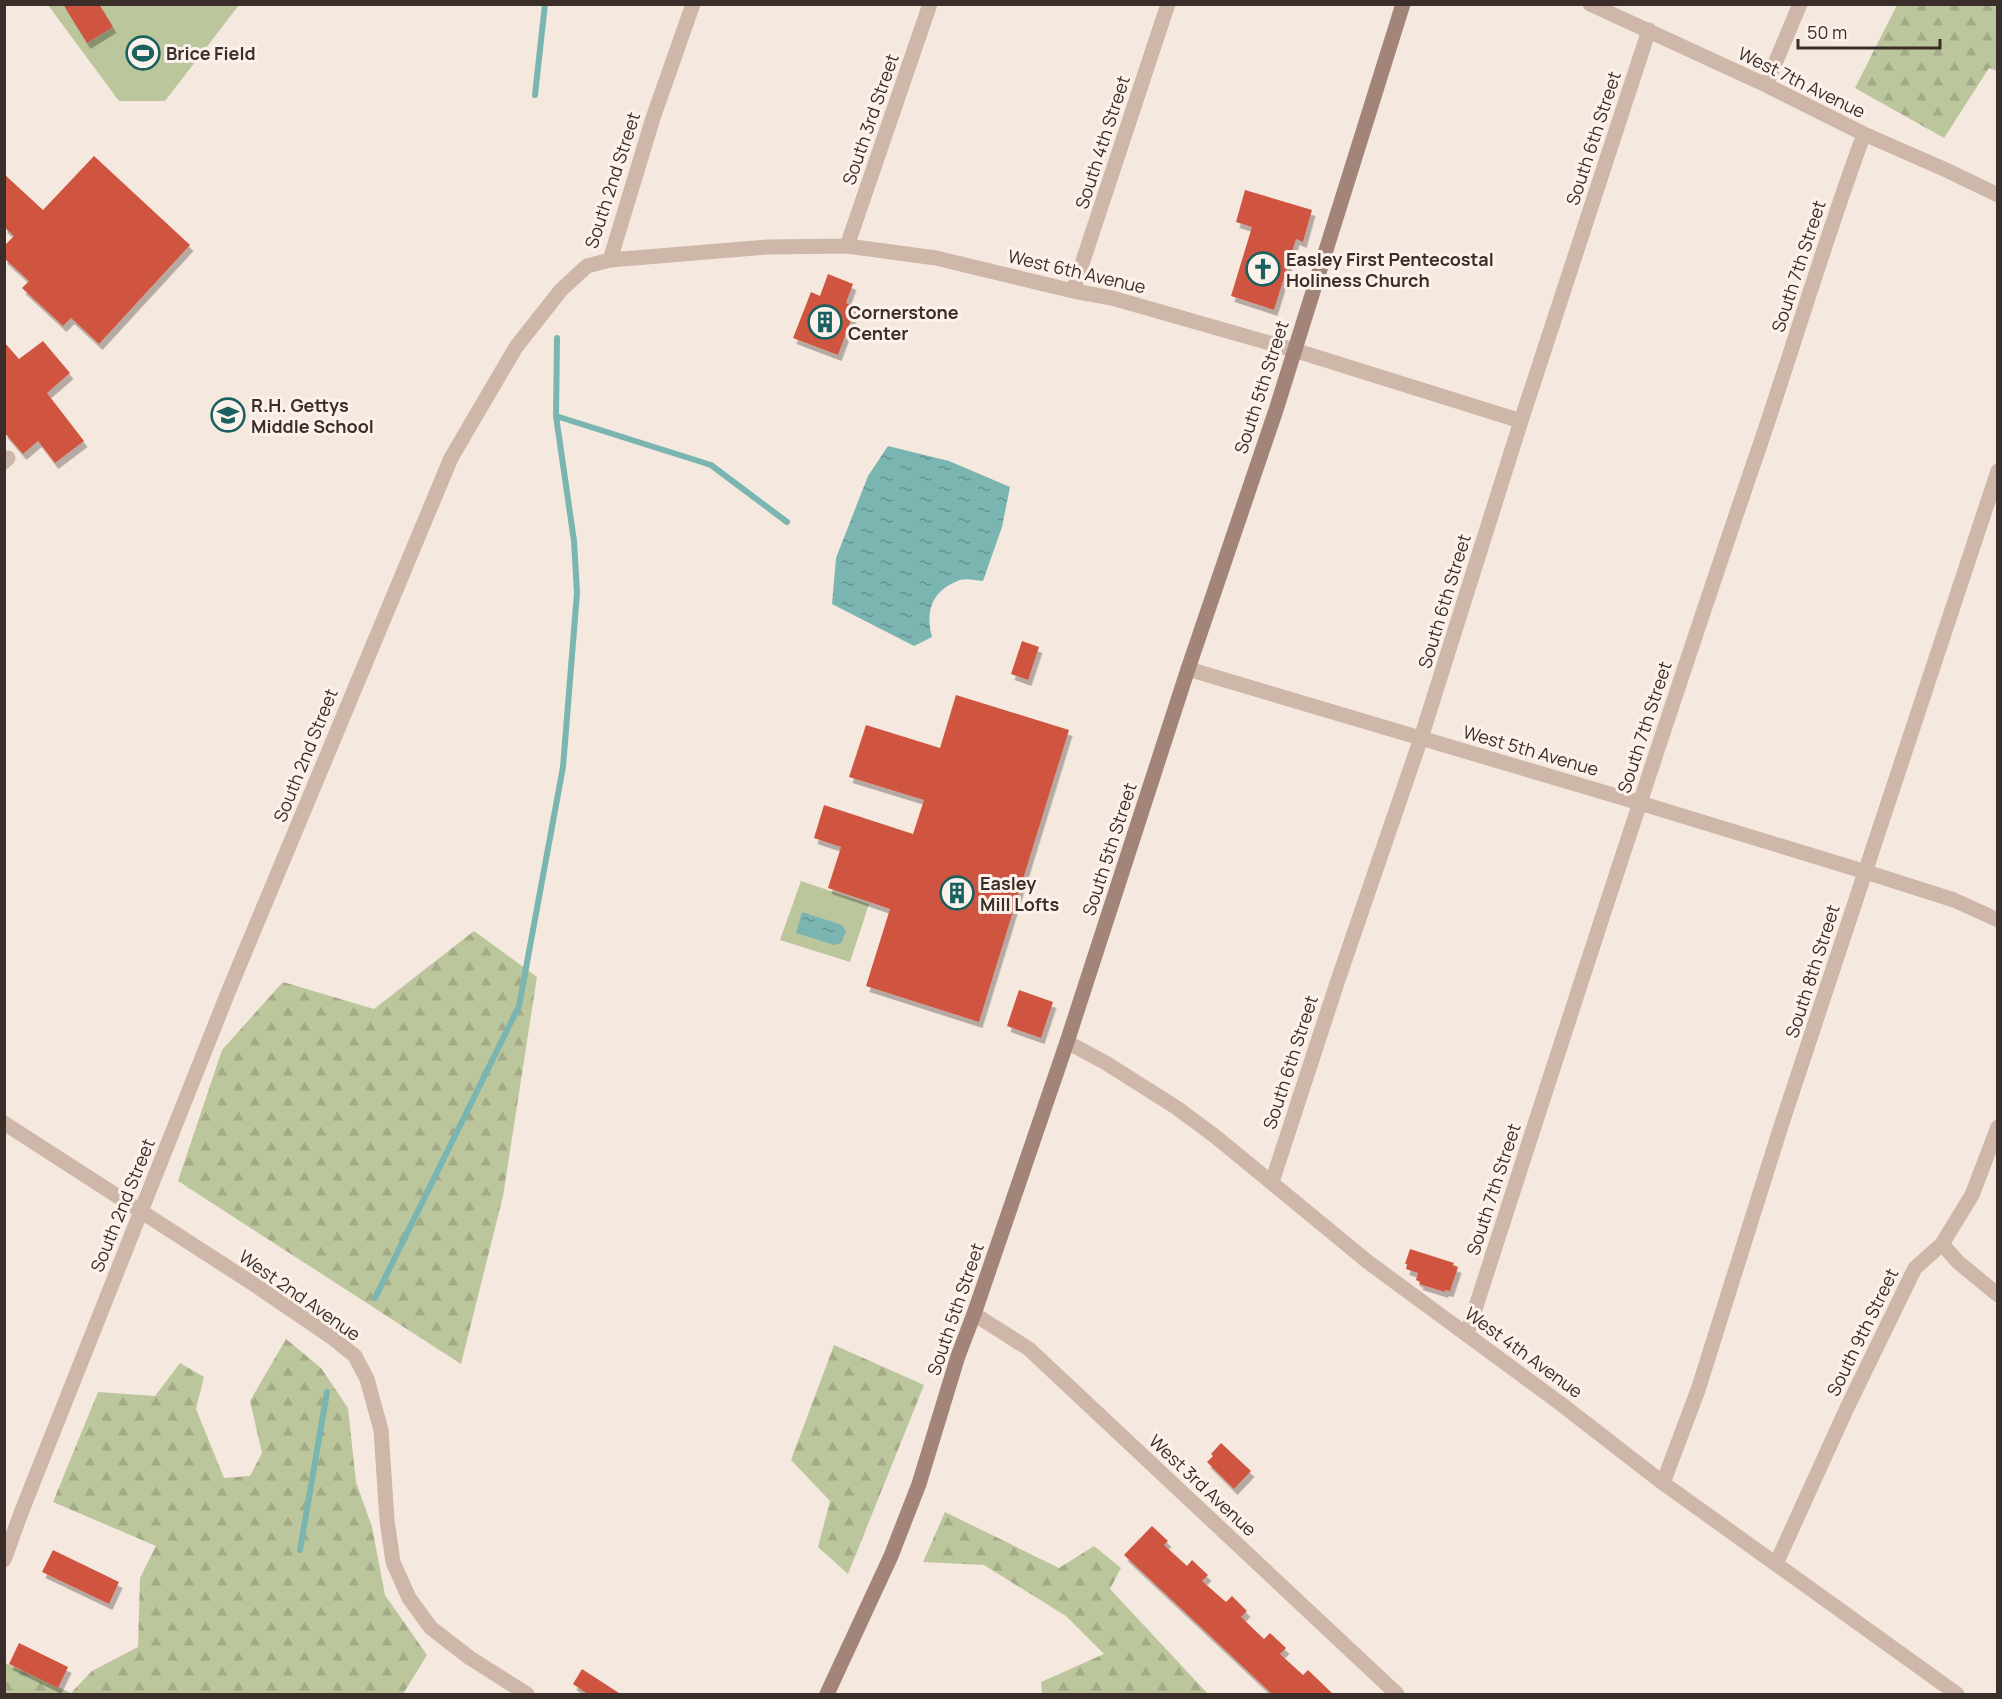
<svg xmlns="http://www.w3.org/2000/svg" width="2002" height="1699" font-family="Manrope,sans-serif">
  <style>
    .forest { fill: url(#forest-firs) }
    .garden { fill: #bcc69c }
    .water { fill: url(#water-ripples) }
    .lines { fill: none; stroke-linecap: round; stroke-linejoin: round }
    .stream { stroke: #7ab5b1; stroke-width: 6 }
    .building { fill: #d05541; filter: url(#shadow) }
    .street { stroke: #ceb6a8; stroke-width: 15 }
    .secondary { stroke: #a28479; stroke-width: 15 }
    .labels { text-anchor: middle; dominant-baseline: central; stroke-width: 6; stroke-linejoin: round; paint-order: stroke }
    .poi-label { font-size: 18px; font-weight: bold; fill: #3b2d29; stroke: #fcf2eb; text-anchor: start }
    .street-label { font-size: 18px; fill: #3b2d29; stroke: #fcf2eb }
  </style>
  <defs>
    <pattern id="forest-firs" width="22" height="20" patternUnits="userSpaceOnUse" patternTransform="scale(1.5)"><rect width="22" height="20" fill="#bcc69c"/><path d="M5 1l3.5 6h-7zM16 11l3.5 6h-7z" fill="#a2aa86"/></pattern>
    <pattern id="water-ripples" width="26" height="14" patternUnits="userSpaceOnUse" patternTransform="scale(1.5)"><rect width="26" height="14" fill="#7ab5b1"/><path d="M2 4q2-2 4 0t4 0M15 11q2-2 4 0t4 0" fill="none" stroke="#659490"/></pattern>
    <filter id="shadow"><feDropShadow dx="3.5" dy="6" stdDeviation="0" flood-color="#0004"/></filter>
  </defs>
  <rect width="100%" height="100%" fill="#f5e8de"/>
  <path class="forest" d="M 1897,5 L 1997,5 L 1997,71 L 1989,68 L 1944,138 L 1855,88 Z
    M 474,931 L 537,977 L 503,1196 L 461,1364 L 178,1181 L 222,1050 L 283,982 L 374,1009 Z
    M 286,1339 L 321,1368 L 348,1408 L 356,1482 L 372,1527 L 385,1595 L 427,1655 L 403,1694 L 5,1694 L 5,1663 L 71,1693 L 92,1671 L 138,1647 L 140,1578 L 156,1546 L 53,1502 L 98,1392 L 155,1396 L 180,1363 L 204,1377 L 196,1409 L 224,1478 L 250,1476 L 262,1453 L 250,1401 Z
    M 834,1345 L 924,1385 L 848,1574 L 818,1547 L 830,1501 L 791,1460 Z
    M 945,1512 L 1059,1568 L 1094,1546 L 1121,1568 L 1110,1589 L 1208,1694 L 1042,1694 L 1041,1682 L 1104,1654 L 1066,1616 L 984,1565 L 923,1562 Z"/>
  <path class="garden" d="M 48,5 L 239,5 L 165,101 L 119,101 Z
    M 801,881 L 869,904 L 850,962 L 780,940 Z"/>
  <path class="water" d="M 888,446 L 949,461 L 1010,487 L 1002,527 L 983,581 C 976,580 966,578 960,580 C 932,590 925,611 932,637 L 914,646 L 832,604 L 836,558 L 868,476 Z
    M 802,912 L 842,925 L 846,932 L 841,943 L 834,945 L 796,933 Z"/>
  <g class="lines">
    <path class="stream" d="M 535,95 L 545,4
      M 556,416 L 711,465 L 787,522
      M 375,1298 L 519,1006 L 563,767 L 577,593 L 574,541 L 556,416 L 557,338
      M 300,1550 L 327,1392"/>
  </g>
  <path class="building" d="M 63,4 L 99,4 L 113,27 L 87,43 Z
    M 94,156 L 190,245 L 99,344 L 71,318 L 63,326 L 22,288 L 29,281 L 4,258 L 4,246 L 14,236 L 4,227 L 4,174 L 43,210 Z
    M 1245,190 L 1312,210 L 1303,242 L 1296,239 L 1274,310 L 1231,296 L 1252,227 L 1236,222 Z
    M 828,274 L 853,284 L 846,303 L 856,307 L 838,355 L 793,338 L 811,292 L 820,296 Z
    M 43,341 L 70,373 L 47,393 L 84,441 L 55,463 L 38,441 L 23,454 L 4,432 L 4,342 L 19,359 Z
    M 1022,641 L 1039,647 L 1028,680 L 1011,674 Z
    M 956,695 L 1069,730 L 979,1022 L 866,986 L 890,909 L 828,888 L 841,847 L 814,838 L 824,805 L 913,834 L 924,800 L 849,777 L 866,725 L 940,748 Z
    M 1019,990 L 1053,1002 L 1041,1038 L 1007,1026 Z
    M 1410,1249 L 1454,1263 L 1453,1265 L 1458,1267 L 1450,1291 L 1445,1290 L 1445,1292 L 1419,1284 L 1420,1282 L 1416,1280 L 1418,1273 L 1406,1269 L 1407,1264 L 1405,1264 Z
    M 1221,1443 L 1251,1471 L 1234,1489 L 1207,1462 L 1213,1456 L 1211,1454 Z
    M 1152,1526 L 1168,1541 L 1164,1545 L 1187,1566 L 1192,1560 L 1208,1575 L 1202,1581 L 1226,1602 L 1232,1596 L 1247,1611 L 1241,1617 L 1264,1639 L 1270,1633 L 1286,1648 L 1280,1654 L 1303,1675 L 1308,1670 L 1334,1695 L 1273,1695 L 1124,1555 Z
    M 53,1550 L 119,1582 L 109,1604 L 42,1572 Z
    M 19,1643 L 68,1667 L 58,1688 L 9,1664 Z
    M 582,1669 L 622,1695 L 589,1695 L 573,1684 Z"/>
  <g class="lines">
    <path class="street" d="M 1590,4 L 1766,85 L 1864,134 L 1944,169 L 1998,195
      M 1766,85 L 1800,4
      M 847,246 L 930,4
      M 610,260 L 768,247 L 847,246 L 936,258 L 1073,291 L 1112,298 L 1294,350 L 1521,421
      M 1073,291 L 1168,4
      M 4,462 L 8,458
      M 1188,669 L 1640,803 L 1866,872 L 1954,900 L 1998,920
      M 1067,1042 L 1106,1063 L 1177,1108 L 1216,1137 L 1368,1262 L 1561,1404 L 1663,1483 L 1957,1694
      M 4,1123 L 252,1283 L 330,1336 L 355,1356 L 367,1379 L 381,1430 L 387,1520 L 393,1562 L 409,1598 L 431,1628 L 470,1658 L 527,1694
      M 1272,1182 L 1337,983 L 1421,738 L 1521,421 L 1649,30
      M 1942,1244 L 1958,1262 L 1998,1295
      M 974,1314 L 1029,1349 L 1397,1694
      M 1467,1334 C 1564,1034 1661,734 1763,436 C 1797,335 1827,234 1864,134
      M 1663,1483 L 1698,1390 L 1782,1123 L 1998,471
      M 4,1560 L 21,1513 L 229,990 L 451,458 L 516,347 L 561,290 L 587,266 L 610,260 L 653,118 L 693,4
      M 1776,1564 L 1846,1410 L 1915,1268 L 1942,1244 L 1972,1195 L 1998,1127"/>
    <path class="secondary" d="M 827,1694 L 891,1556 L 919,1484 L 958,1356 L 974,1314 L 1067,1042 L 1188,669 L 1276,410 L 1403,4"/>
  </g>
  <defs>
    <g id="stadium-ring" transform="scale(1.725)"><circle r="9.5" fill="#fcf2eb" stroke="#1a605e" stroke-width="1.5"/><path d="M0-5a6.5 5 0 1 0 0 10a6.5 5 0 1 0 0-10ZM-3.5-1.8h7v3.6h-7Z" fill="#1a605e"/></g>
    <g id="church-ring" transform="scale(1.725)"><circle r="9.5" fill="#fcf2eb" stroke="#1a605e" stroke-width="1.5"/><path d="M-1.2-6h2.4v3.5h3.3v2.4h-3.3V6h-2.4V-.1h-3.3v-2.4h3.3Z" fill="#1a605e"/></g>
    <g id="building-ring" transform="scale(1.725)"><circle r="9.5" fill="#fcf2eb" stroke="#1a605e" stroke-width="1.5"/><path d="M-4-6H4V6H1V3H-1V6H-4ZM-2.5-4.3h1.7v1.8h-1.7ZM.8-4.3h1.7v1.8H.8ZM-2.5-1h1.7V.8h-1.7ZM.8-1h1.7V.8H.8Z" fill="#1a605e"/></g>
    <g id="school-ring" transform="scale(1.725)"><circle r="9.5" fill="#fcf2eb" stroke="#1a605e" stroke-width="1.5"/><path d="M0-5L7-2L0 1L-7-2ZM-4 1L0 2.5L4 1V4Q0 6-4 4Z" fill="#1a605e"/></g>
  </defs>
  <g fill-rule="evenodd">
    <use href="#stadium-ring" x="143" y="53"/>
    <use href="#church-ring" x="1263" y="269"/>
    <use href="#building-ring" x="825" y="322"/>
    <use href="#school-ring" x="228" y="415"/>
    <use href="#building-ring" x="957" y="893"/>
  </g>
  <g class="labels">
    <g class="poi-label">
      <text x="166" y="53">Brice Field</text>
      <text x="1286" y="259">Easley First Pentecostal<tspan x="1286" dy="21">Holiness Church</tspan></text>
      <text x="848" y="312">Cornerstone<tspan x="848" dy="21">Center</tspan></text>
      <text x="251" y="405">R.H. Gettys<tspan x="251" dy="21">Middle School</tspan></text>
      <text x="980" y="883">Easley<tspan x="980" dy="21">Mill Lofts</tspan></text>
    </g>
    <g class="street-label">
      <text transform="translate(1802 82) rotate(26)">West 7th Avenue</text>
      <text transform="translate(870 119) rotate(-71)">South 3rd Street</text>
      <text transform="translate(1593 138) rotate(-72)">South 6th Street</text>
      <text transform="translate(1102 142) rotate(-72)">South 4th Street</text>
      <text transform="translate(612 180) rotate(-72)">South 2nd Street</text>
      <text transform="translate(1798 266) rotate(-72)">South 7th Street</text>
      <text transform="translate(1077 271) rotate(13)">West 6th Avenue</text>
      <text transform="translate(1261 387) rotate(-72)">South 5th Street</text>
      <text transform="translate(1444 601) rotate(-73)">South 6th Street</text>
      <text transform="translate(1644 727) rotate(-72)">South 7th Street</text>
      <text transform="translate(1531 750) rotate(16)">West 5th Avenue</text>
      <text transform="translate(305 755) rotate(-68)">South 2nd Street</text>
      <text transform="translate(1109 849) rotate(-72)">South 5th Street</text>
      <text transform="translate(1812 971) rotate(-72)">South 8th Street</text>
      <text transform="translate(1290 1062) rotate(-72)">South 6th Street</text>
      <text transform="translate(1493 1189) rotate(-72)">South 7th Street</text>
      <text transform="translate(122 1205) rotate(-68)">South 2nd Street</text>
      <text transform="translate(300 1295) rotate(35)">West 2nd Avenue</text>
      <text transform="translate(955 1309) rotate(-71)">South 5th Street</text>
      <text transform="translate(1862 1332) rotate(-64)">South 9th Street</text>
      <text transform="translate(1524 1352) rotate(36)">West 4th Avenue</text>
      <text transform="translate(1203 1485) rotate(43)">West 3rd Avenue</text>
    </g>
  </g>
  <rect width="2002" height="1699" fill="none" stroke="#3b2d29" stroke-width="12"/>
  <path d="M1798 39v9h142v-9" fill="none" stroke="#3b2d29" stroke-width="3"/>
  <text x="1807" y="39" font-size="18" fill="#3b2d29" stroke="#fcf2eb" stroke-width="4.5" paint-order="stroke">50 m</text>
</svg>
